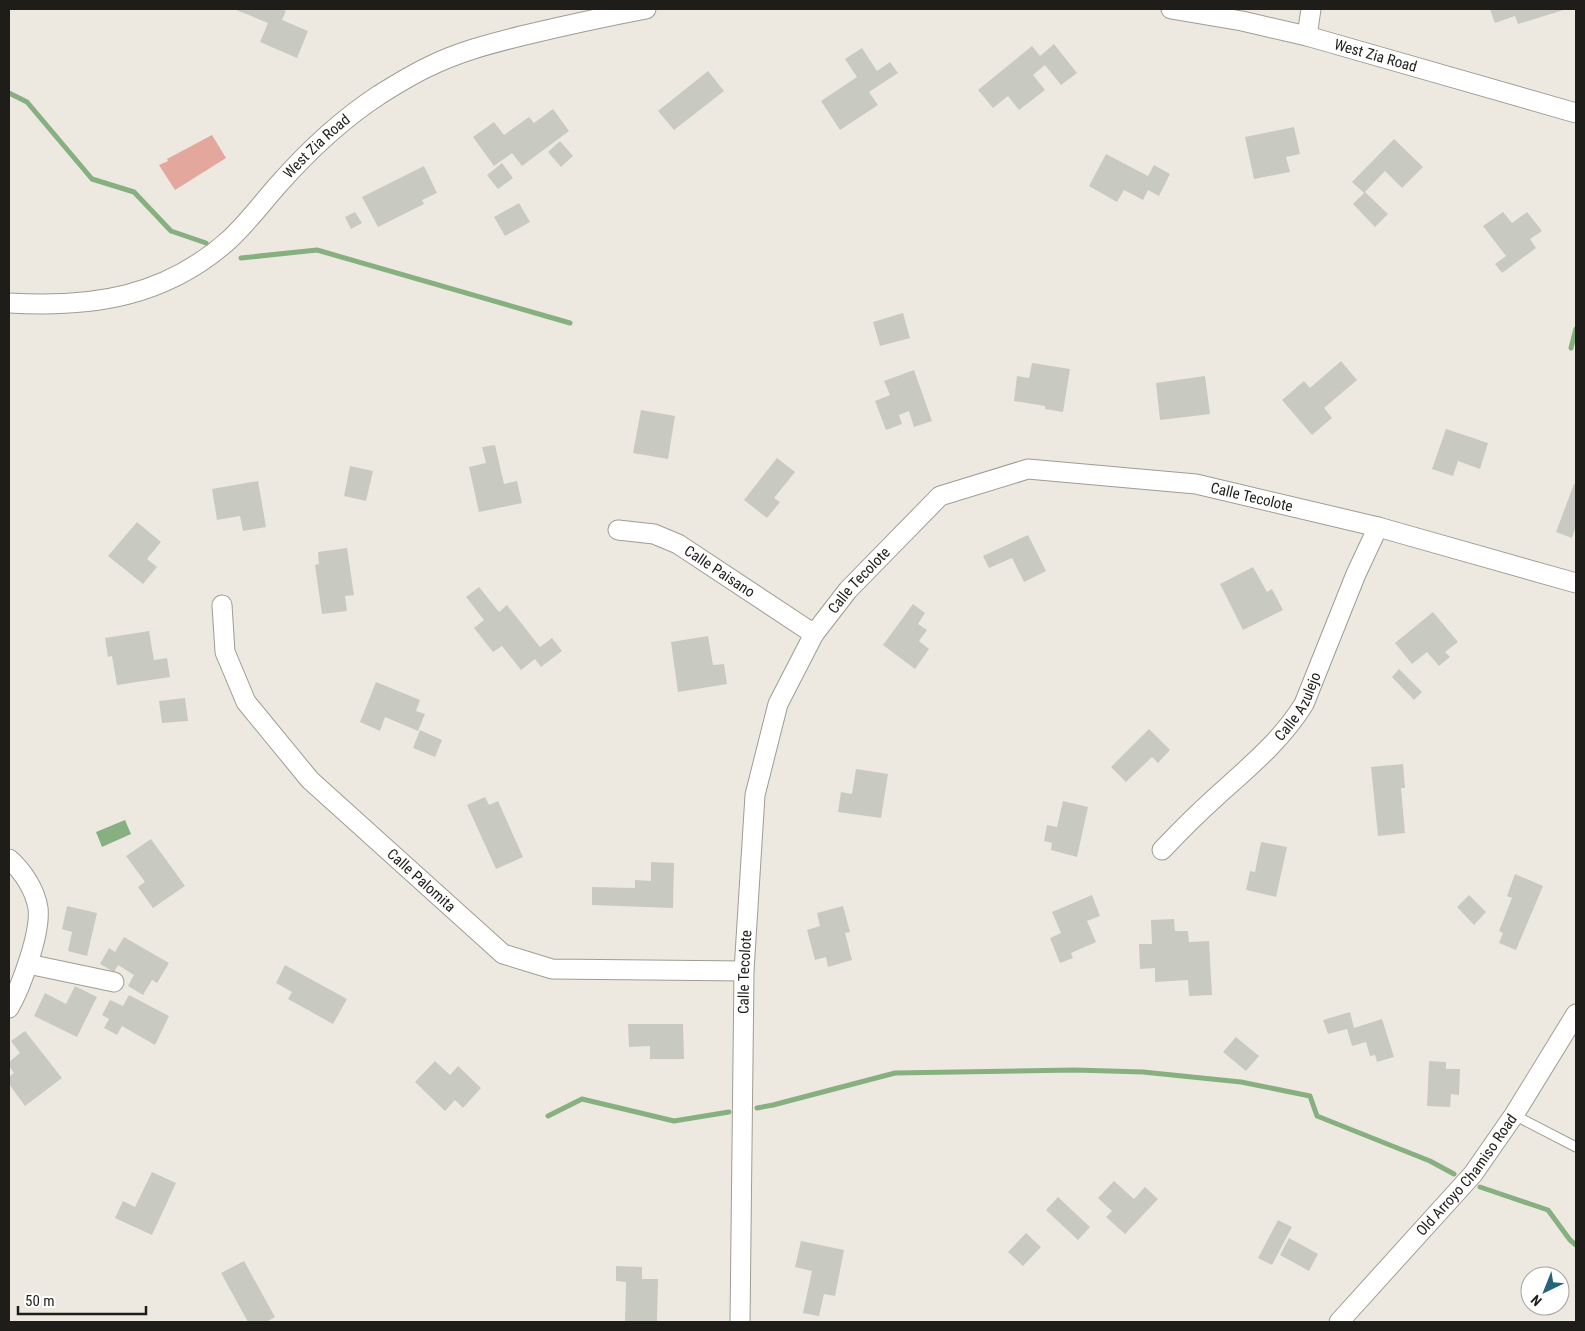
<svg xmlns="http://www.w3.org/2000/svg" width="1585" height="1331" font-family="'Roboto Condensed',sans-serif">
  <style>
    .green { fill: #e4a79e }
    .water { fill: #87b081 }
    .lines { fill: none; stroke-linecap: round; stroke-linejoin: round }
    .stream { stroke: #87b081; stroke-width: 5 }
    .building { fill: #c8cac1 }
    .lane-casing { stroke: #a09c94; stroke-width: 11 }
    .street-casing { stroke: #a09c94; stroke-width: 21 }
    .lane { stroke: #fff; stroke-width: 9 }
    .street { stroke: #fff; stroke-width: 19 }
    .labels { text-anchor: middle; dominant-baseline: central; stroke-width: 4.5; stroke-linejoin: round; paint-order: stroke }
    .street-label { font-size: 15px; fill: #1e1d1a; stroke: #fff }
  </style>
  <rect width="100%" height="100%" fill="#ede9e1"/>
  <path class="green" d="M 212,135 L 226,158 L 175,190 L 159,165 L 168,161 L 167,159 Z"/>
  <path class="water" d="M 125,820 L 131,834 L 102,847 L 96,832 Z"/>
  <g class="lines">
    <path class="stream" d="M 9,93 L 27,102 L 92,179 L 134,192 L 171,231 L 206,243
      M 241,258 L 317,250 L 570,323
      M 1571,348 L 1576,329
      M 757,1108 L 773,1105 L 895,1073 L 1075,1070 L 1143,1072 L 1241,1082 L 1310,1096 L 1317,1116 L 1430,1161 L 1454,1174
      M 548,1116 L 582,1099 L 674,1121 L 729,1112
      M 1480,1187 L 1548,1210 L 1570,1240 L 1576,1245"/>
  </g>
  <path class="building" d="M 234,9 L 281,9 L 286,11 L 282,20 L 308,31 L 297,58 L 260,42 L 268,23 Z
    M 1490,9 L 1567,9 L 1518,24 L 1515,16 L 1495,23 Z
    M 1054,44 L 1077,73 L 1061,85 L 1045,65 L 1033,75 L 1045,90 L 1019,110 L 1008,96 L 993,108 L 978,90 L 1032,46 L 1040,56 Z
    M 862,48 L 877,71 L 890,62 L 898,73 L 869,92 L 878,105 L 840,130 L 821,101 L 857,77 L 845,59 Z
    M 708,71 L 724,91 L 674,130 L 658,111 Z
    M 553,109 L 569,131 L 522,166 L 512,153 L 494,166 L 473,137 L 494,122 L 504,135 L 529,117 L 534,123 Z
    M 1294,127 L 1300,154 L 1286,157 L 1290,172 L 1254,179 L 1245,137 Z
    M 1394,139 L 1423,167 L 1402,188 L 1385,171 L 1365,192 L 1388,214 L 1375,227 L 1353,204 L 1364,193 L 1352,182 Z
    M 560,141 L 573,156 L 561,167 L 548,152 Z
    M 1106,154 L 1148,176 L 1154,165 L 1170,174 L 1159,196 L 1148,190 L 1143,200 L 1124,190 L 1117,202 L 1089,186 Z
    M 502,163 L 513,178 L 498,189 L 487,175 Z
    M 424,166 L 437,193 L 422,200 L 424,204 L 378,227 L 362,197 Z
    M 519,203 L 530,222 L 505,236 L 494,217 Z
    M 355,212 L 362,223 L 351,229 L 345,217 Z
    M 1503,212 L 1512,223 L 1527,212 L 1542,231 L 1530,239 L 1536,248 L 1502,273 L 1495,264 L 1506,256 L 1483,226 Z
    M 903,313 L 910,338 L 880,346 L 873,322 Z
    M 1341,361 L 1357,380 L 1324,408 L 1332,418 L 1312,435 L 1282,400 L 1304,381 L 1310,388 Z
    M 1032,363 L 1070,369 L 1063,412 L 1045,409 L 1045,406 L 1014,401 L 1017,376 L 1029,378 Z
    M 914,370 L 932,421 L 914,427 L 909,411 L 899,415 L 902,424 L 886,430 L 875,401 L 890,395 L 884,381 Z
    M 1205,376 L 1210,414 L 1160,420 L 1156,383 Z
    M 641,410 L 675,416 L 668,459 L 633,453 Z
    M 1446,429 L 1488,443 L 1480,469 L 1458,461 L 1453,476 L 1432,469 Z
    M 495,445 L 504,484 L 517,481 L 522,503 L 479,512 L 469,467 L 486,463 L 482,447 Z
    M 777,458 L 795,472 L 774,498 L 780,502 L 767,518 L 744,500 Z
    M 350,466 L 373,471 L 366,501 L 344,496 Z
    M 258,481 L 266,527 L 243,531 L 240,516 L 217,520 L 212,489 Z
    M 1574,484 L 1576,485 L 1576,525 L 1572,538 L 1556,532 Z
    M 137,522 L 161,542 L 147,559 L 157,567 L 143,584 L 108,556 Z
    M 1028,535 L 1046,571 L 1024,582 L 1012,558 L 989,568 L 983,556 Z
    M 347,548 L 354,595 L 345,596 L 347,611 L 322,614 L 315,565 L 319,564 L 318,552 Z
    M 1253,567 L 1267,592 L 1272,589 L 1283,610 L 1243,630 L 1220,584 Z
    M 479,587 L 499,612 L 507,605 L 540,647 L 552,638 L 562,651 L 541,667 L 535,659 L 521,670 L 502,646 L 493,652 L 474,628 L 484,620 L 466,597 Z
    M 913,604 L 925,613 L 918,624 L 927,630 L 919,641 L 929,649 L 915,669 L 883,645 Z
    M 1433,612 L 1458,642 L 1445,652 L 1450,657 L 1439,666 L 1427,652 L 1412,664 L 1395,643 Z
    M 149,631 L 154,660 L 167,658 L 170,677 L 117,685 L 112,656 L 108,657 L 105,638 Z
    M 708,636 L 713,665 L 724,664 L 727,684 L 678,692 L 671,642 Z
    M 1399,669 L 1422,692 L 1414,700 L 1392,677 Z
    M 376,682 L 420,700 L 416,711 L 425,714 L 418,731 L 385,717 L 380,731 L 360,722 Z
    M 185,698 L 188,721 L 162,723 L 159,701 Z
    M 1149,729 L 1170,750 L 1158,763 L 1152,757 L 1126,782 L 1111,767 Z
    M 420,730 L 442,740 L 435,757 L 413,748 Z
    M 1403,764 L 1405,788 L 1401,788 L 1405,833 L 1378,836 L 1371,767 Z
    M 856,769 L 888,774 L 881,818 L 838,812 L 841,792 L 852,794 Z
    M 485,797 L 489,805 L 498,801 L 523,857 L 496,869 L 467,805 Z
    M 1063,801 L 1088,807 L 1077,857 L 1051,850 L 1052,843 L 1044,841 L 1047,825 L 1057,827 Z
    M 151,839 L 185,886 L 153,908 L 138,887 L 145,882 L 126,856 Z
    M 1261,842 L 1287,847 L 1276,897 L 1246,890 L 1250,871 L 1255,872 Z
    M 651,862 L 674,863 L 673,908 L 592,905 L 592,887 L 635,888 L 635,880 L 651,881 Z
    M 1515,874 L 1543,886 L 1516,950 L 1499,943 L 1503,933 L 1499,931 L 1512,898 L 1507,896 Z
    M 1092,895 L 1100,916 L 1087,921 L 1096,942 L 1071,953 L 1073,958 L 1060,963 L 1050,938 L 1061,933 L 1052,912 Z
    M 1469,895 L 1486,912 L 1474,925 L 1457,907 Z
    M 67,906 L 97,913 L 87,956 L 68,951 L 72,932 L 62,929 Z
    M 843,906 L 850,932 L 845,933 L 852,960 L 828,967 L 826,957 L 815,960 L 807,930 L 820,926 L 817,913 Z
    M 1174,919 L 1175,931 L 1188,931 L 1189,942 L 1209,941 L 1212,995 L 1189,996 L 1188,980 L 1155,982 L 1155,968 L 1140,969 L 1139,944 L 1152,944 L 1151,920 Z
    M 124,937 L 169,963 L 157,983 L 152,980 L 143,995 L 128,986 L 134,975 L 118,965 L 114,972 L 100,964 L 109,948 L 115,952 Z
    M 285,965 L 347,999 L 333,1024 L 288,999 L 292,992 L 276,983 Z
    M 75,986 L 97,997 L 77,1037 L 34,1016 L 45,993 L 66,1004 Z
    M 129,995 L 169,1016 L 155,1045 L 122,1026 L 117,1035 L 104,1028 L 109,1019 L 102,1015 L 110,1000 L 123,1006 Z
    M 1350,1012 L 1354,1028 L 1382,1019 L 1394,1057 L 1377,1062 L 1375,1055 L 1370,1056 L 1366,1042 L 1352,1046 L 1347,1029 L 1328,1034 L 1323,1020 Z
    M 628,1024 L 683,1024 L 684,1059 L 650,1059 L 650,1046 L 629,1047 Z
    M 25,1031 L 62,1078 L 25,1106 L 9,1084 L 9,1077 L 14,1073 L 9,1066 L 9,1062 L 20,1053 L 11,1041 Z
    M 1236,1037 L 1259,1056 L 1246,1071 L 1223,1052 Z
    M 435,1061 L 450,1075 L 458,1066 L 481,1088 L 463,1108 L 455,1100 L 445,1111 L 415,1082 Z
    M 1429,1061 L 1446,1062 L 1446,1069 L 1460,1069 L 1459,1095 L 1451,1094 L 1450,1107 L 1427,1106 Z
    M 152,1172 L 176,1183 L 152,1235 L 115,1218 L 123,1201 L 135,1207 Z
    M 1114,1181 L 1134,1199 L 1145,1187 L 1158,1199 L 1125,1234 L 1106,1217 L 1112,1211 L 1098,1198 Z
    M 1058,1197 L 1090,1227 L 1078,1240 L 1046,1210 Z
    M 1278,1220 L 1292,1227 L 1272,1265 L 1258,1258 Z
    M 1026,1233 L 1041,1247 L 1023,1266 L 1008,1252 Z
    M 1289,1238 L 1318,1254 L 1309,1271 L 1280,1255 Z
    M 801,1241 L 844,1250 L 835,1296 L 824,1294 L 819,1316 L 803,1313 L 812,1271 L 795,1267 Z
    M 244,1261 L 275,1317 L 266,1322 L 248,1322 L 221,1273 Z
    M 616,1266 L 642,1267 L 642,1279 L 658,1279 L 657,1322 L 625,1322 L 626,1282 L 616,1281 Z"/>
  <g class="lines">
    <g class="lane-casing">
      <path id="lane" d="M 1514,1115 L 1576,1147"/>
    </g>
    <g class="street-casing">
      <g id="street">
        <path id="s1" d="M 1171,9 L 1242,21 L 1307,36 L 1576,113"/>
        <path d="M 1307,36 L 1311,9"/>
        <path id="s2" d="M 9,303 C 92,308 166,297 230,239 C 248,222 262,203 278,185 C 308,151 341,120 379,95 C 395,85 411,75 428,67 C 458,52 489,44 521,36 C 563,26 604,17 646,9"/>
        <path id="s3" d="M 618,530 L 654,534 L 678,544 L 814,634"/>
        <path id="s4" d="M 222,605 L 225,652 L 246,702 L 310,780 L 503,954 L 552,969 L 744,971"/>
        <path id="s5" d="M 1162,850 C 1180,831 1198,813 1217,796 C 1249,767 1281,741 1304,704 L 1356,574 L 1378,527"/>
        <path d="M 9,859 C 23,871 35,890 38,908 C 41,933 21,987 9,1008"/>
        <path d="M 28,964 L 114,982"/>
        <path id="s6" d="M 740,1322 L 744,971 L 755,795 L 778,704 L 814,634 L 848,590 L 940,496 L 1028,469 L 1196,484 L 1378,527 L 1576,583"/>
        <path id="s7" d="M 1339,1322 L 1473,1174 L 1514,1115 L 1576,1014"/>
      </g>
    </g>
    <use href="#lane" class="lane"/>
    <use href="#street" class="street"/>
  </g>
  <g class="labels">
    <g class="street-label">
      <text stroke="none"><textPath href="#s1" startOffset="210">West Zia Road</textPath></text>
      <text stroke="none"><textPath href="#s2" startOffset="364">West Zia Road</textPath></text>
      <text stroke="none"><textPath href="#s6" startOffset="1205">Calle Tecolote</textPath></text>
      <text stroke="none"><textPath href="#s3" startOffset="112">Calle Paisano</textPath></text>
      <text stroke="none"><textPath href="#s6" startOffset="770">Calle Tecolote</textPath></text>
      <text stroke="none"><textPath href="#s5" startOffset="199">Calle Azulejo</textPath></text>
      <text stroke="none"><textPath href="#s4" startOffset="352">Calle Palomita</textPath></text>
      <text stroke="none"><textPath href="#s6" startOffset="350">Calle Tecolote</textPath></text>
      <text stroke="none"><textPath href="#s7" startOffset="195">Old Arroyo Chamiso Road</textPath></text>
    </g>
  </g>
  <rect width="1585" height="1331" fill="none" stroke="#1e1d1a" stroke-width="20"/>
  <g transform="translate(1545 1291) rotate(223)"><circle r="24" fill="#ffffff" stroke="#a5a5a3"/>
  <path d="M0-4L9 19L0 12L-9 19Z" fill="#26647b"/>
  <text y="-8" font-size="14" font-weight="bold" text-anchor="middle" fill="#1e1d1a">N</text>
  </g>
  <path d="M18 1306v8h128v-8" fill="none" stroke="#1e1d1a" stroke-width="2.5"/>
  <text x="25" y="1306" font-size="15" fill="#1e1d1a" stroke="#ffffff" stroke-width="4" paint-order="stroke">50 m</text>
</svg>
